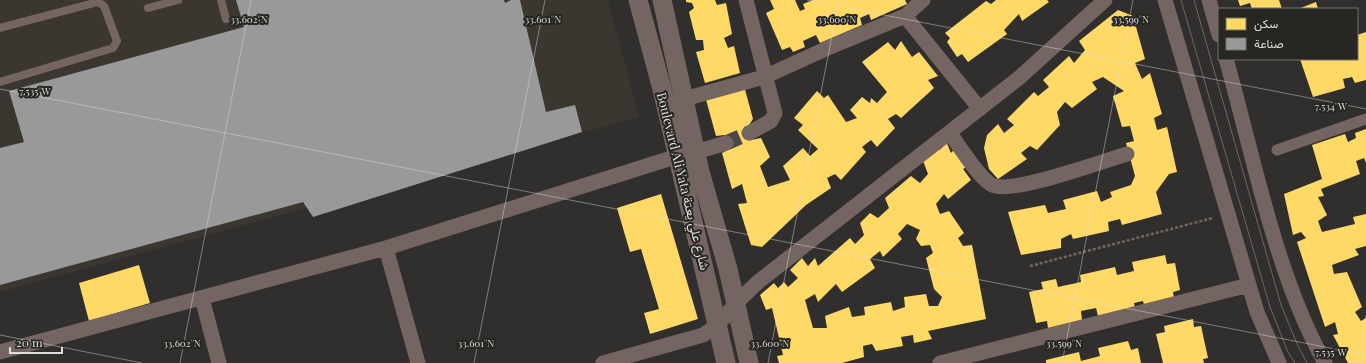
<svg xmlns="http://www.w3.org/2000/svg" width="1366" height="363" font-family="'Playfair Display',Vazirmatn,serif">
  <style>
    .built { fill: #3b3730 }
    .homes { fill: #ffd966; fill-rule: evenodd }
    .industry { fill: #999 }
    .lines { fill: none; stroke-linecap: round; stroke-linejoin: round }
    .minor-tunnel { stroke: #4a4947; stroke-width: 15; stroke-dasharray: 15 8; stroke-linecap: butt }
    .path { stroke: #716664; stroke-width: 2.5; stroke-dasharray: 3 2; stroke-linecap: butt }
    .service { stroke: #756562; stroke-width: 8 }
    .pedestrian { stroke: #756562; stroke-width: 11 }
    .minor { stroke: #756562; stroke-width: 15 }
    .tertiary { stroke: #756562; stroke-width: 19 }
    .tram { stroke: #6e6664; stroke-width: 1 }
    .ticks { fill: none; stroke: #dfdedb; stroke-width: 1; stroke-opacity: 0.45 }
    .labels { text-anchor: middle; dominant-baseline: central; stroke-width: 4; stroke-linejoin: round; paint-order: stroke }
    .street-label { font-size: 13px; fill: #dfdedb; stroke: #272622 }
    .ticks-label { font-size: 10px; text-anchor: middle; fill: #dfdedb; stroke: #272622; stroke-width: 4; stroke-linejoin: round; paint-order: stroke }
  </style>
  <rect width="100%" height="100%" fill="#302f2d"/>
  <path class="built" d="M 0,0 L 608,0 L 639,117 L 0,292 Z"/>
  <path class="homes" d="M 686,0 L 715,0 L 717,5 L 726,3 L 732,34 L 724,38 L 728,48 L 734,46 L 740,73 L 705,83 L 696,52 L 704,50 L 703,40 L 696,40 L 689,12 L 694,8 L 692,3 L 686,2 Z
    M 770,0 L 795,0 L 800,11 L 805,9 L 803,4 L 813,0 L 905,0 L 907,4 L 871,20 L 869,14 L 860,18 L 862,25 L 820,43 L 816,35 L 803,41 L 805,47 L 793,52 L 790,47 L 782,50 L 766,13 L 774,9 Z
    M 996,0 L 1047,0 L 1049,2 L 1022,21 L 1019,14 L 1004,30 L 1007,34 L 968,62 L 962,54 L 957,57 L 947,42 L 950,38 L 945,33 L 986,1 L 991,4 Z
    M 1238,0 L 1279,0 L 1282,9 L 1252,9 L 1250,3 L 1240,6 Z
    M 1316,2 L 1318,9 L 1298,9 Z
    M 1118,10 L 1133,16 L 1145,59 L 1135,63 L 1142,79 L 1150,73 L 1162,114 L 1154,118 L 1157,130 L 1167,127 L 1177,172 L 1169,174 L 1156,192 L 1162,214 L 1122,225 L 1120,219 L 1108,222 L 1109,231 L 1073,239 L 1071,234 L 1061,239 L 1061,248 L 1021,255 L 1008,212 L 1045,205 L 1048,213 L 1066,209 L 1063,200 L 1097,191 L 1101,202 L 1112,197 L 1110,192 L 1131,185 L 1135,176 L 1126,143 L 1134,141 L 1130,126 L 1122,127 L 1113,96 L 1124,91 L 1103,77 L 1092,82 L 1097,89 L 1072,108 L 1065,102 L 1057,112 L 1060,125 L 1037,150 L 1030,146 L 1021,153 L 1027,159 L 998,179 L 989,169 L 984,148 L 987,135 L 998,124 L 1004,133 L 1014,125 L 1007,119 L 1034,92 L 1038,96 L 1049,87 L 1043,80 L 1069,56 L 1074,63 L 1085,50 L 1079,41 Z
    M 1366,32 L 1366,80 L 1355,83 L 1352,77 L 1343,79 L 1345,88 L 1313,97 L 1300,59 L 1357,59 L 1357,35 Z
    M 901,41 L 912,57 L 919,52 L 938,76 L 928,80 L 934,88 L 901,118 L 896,114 L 888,119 L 895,128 L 877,147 L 871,140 L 862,147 L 866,152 L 841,180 L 835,174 L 827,178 L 831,188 L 806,205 L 762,247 L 751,245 L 738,204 L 747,203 L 742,184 L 732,189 L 722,153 L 728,150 L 724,135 L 716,136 L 705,96 L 744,86 L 753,119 L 747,128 L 751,140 L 761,138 L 770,157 L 760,166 L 768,187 L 790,180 L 783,166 L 803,148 L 810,156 L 818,149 L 798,130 L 803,125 L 794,118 L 817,91 L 824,98 L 828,95 L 846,122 L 857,118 L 850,110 L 862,97 L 870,103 L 871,98 L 877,103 L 887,92 L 862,62 L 888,42 L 895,50 Z
    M 1366,129 L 1366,163 L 1364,158 L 1356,161 L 1360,174 L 1321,189 L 1324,196 L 1318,197 L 1327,215 L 1318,221 L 1322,232 L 1355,224 L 1353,217 L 1366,214 L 1366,246 L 1355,249 L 1359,255 L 1332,265 L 1334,274 L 1347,272 L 1362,307 L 1355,312 L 1361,321 L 1366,318 L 1366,363 L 1348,363 L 1333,335 L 1338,334 L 1335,322 L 1325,327 L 1297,242 L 1306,238 L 1301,232 L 1293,235 L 1284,194 L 1322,179 L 1312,145 L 1345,134 L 1348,142 L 1356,138 L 1355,133 Z
    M 946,141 L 951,153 L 957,146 L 970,165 L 963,169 L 971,180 L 948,199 L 944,194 L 936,204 L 940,214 L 949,211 L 964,233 L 958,238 L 963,246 L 972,245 L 986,319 L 928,331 L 932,339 L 914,343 L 913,335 L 901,337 L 903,346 L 876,351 L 872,344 L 863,346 L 864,357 L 842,363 L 779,363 L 777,356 L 783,355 L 772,308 L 766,310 L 760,295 L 774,283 L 778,288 L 784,282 L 788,287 L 798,278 L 790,270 L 802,258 L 808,266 L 815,258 L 818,266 L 850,238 L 855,244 L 864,235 L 860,223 L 870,213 L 878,218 L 889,208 L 885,198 L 911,176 L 920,183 L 928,174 L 922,158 L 934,143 L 940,150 ZM 907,224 L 920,230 L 916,239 L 921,246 L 930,245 L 933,253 L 926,258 L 934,289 L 942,297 L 938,306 L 929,306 L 926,294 L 904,297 L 905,307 L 893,311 L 891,302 L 864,307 L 865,315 L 852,317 L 849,307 L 825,316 L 827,328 L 813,328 L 805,300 L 815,294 L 818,302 L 836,284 L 842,292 L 875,268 L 870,259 L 880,251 L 883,257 L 902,239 L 898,234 Z
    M 661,194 L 698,319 L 650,334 L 644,313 L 659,309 L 641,249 L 630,252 L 617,208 Z
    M 1165,255 L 1167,264 L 1175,263 L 1180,290 L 1173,292 L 1174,298 L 1144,305 L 1143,301 L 1134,303 L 1135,308 L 1098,316 L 1096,308 L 1081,311 L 1082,320 L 1048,328 L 1047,321 L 1036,323 L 1029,292 L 1043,289 L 1041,282 L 1056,279 L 1058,287 L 1081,282 L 1080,275 L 1115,267 L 1117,275 L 1134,271 L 1132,262 Z
    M 139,265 L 150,303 L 89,321 L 79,283 Z
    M 1193,319 L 1194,327 L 1201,326 L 1208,358 L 1203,359 L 1204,363 L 1163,363 L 1156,334 L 1165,332 L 1164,326 Z
    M 1128,341 L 1131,350 L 1138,348 L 1141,363 L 1046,363 L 1046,360 L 1079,352 L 1081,361 L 1100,356 L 1098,348 Z"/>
  <path class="industry" d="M 236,0 L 504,0 L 505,3 L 511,0 L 520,0 L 546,112 L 575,105 L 582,132 L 313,217 L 303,202 L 0,285 L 0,148 L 24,142 L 9,91 L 244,27 Z"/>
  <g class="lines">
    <path class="minor-tunnel" d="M 726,143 L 749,133"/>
    <path class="path" d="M 1030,266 L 1213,218"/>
    <path class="service" d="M 221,0 L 226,19
      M 148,8 L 178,0
      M 0,28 L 98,2 L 104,6 L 117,41 L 113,48 L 0,82"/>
    <path class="pedestrian" d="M 1277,150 L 1366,119"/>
    <path class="minor" d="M 746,0 L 775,113 L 771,121 L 749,133
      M 1165,0 L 1249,285 L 1257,312 L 1279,363
      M 1209,0 L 1219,35
      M 905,16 L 980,109
      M 1226,59 C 1254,157 1275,274 1325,363
      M 684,99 L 764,77 L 830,47 L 905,16 L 923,0
      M 950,133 C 959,146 979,178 992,185 C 1011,195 1103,161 1127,154
      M 696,152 L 726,143
      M 386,248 L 418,363
      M 202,298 L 219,363
      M 0,352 L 386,248 L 678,156
      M 603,363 L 703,335 L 718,325 L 736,303 L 758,282 L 1019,78 L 1105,0
      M 940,363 L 1249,285"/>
    <path class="tertiary" d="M 638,0 L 662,89 L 726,363
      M 662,0 L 700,172 L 728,269 L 749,363"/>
    <path class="tram" d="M 1181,0 L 1270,307 L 1288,352 L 1295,363
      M 1194,0 L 1281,305 L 1298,346 L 1307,363"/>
  </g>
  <path class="ticks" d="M 807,0 L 1366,109M 0,89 L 1366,355M 0,335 L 142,363M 180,363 L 251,0M 474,363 L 545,0M 768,363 L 839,0M 1062,363 L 1133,0M 1357,363 L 1366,315"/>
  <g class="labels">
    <g class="street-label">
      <text transform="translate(684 181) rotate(76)">Boulevard Ali Yata شارع علي يعتة</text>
    </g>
  </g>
  <g class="ticks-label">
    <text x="249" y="23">33.602°N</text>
    <text x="543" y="23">33.601°N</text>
    <text x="837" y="23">33.600°N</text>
    <text x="1131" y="23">33.599°N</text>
    <text x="35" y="95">7.535°W</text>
    <text x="1331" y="110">7.534°W</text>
    <text x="182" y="347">33.602°N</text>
    <text x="476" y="347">33.601°N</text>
    <text x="770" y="347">33.600°N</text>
    <text x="1064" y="347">33.599°N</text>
    <text x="1331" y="356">7.535°W</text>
  </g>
  <rect x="1218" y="8" width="140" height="52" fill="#272622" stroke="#71706c"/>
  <rect x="1226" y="18" width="20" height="12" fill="#ffd966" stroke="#71706c"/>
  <text x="1254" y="28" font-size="12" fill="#dfdedb">سكن</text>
  <rect x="1226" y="38" width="20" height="12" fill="#999999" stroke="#71706c"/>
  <text x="1254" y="48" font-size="12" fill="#dfdedb">صناعة</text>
  <path d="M10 347v6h52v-6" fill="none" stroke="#dfdedb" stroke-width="2"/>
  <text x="16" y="347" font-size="12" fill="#dfdedb" stroke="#272622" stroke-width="3" paint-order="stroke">20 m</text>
</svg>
